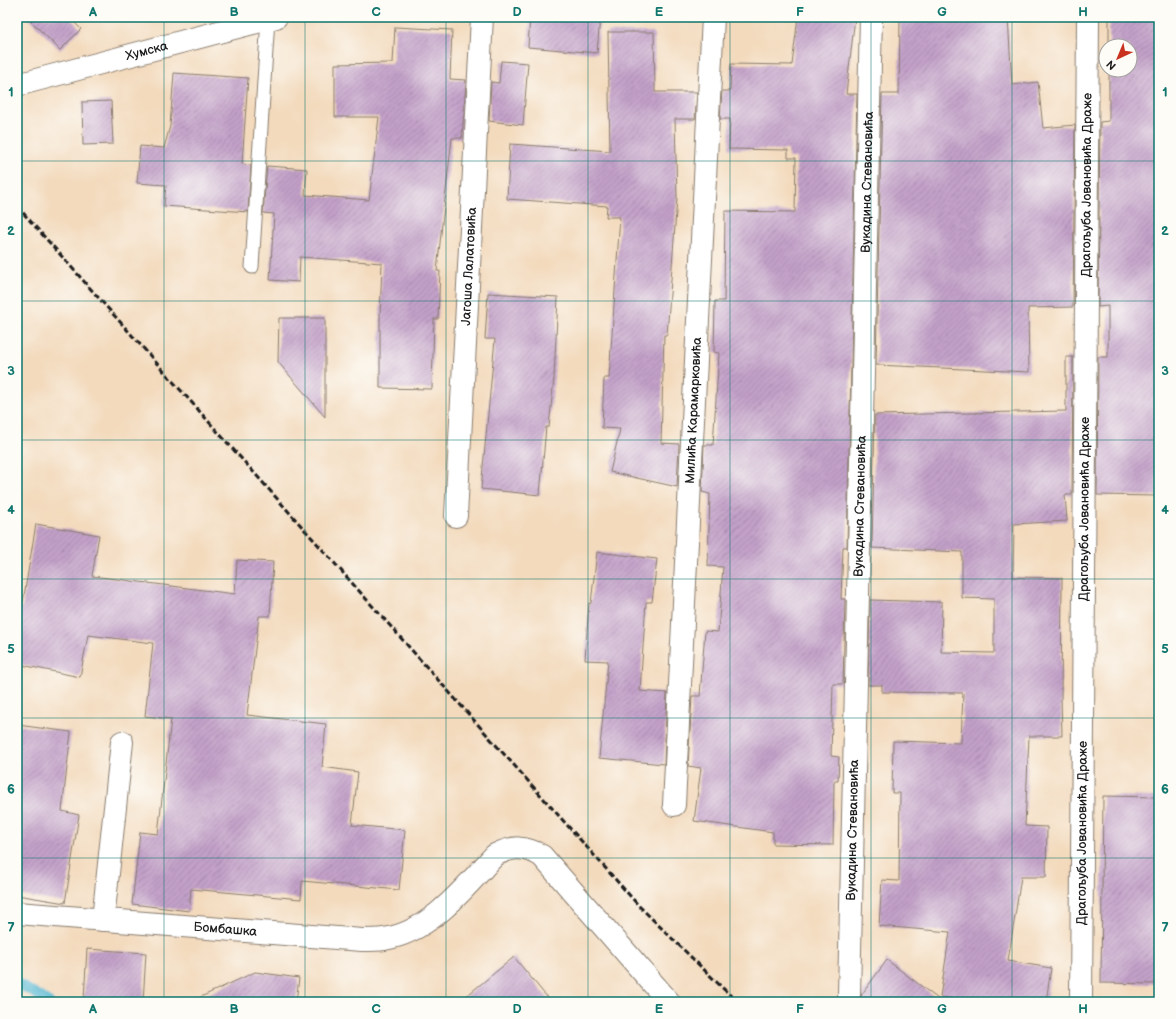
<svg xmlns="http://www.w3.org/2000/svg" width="1176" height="1019" font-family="'Balsamiq Sans',sans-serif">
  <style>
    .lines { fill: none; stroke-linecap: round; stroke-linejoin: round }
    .stream { stroke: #51b5d0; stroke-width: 10 }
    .building { fill: url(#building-hatch) }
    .service-casing { stroke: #887b6c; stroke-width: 15 }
    .minor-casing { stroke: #887b6c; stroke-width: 24 }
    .tertiary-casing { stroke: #887b6c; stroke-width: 24 }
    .service { stroke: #fff; stroke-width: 13 }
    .minor { stroke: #fff; stroke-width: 22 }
    .tertiary { stroke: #fff; stroke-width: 22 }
    .rail { stroke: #1c1c1c; stroke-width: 3; stroke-dasharray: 6 3; stroke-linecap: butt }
    .grid { fill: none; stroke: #0f766e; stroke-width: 1; stroke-opacity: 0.55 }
    .labels { text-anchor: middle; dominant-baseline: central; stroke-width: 4; stroke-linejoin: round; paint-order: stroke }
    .street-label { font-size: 13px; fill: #1c1c1c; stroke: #fdfcf7 }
    .neatline { fill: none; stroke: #0f766e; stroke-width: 1.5 }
    .grid-label { font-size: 13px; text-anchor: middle; font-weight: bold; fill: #0f766e }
  </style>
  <defs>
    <pattern id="building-hatch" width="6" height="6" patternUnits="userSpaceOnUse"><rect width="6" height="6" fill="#c3a1c9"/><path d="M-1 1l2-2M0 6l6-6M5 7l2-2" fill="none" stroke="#9e82a2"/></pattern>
  </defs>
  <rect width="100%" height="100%" fill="#fdfcf7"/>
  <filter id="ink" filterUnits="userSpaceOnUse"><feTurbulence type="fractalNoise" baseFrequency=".025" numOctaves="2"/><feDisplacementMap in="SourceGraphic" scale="8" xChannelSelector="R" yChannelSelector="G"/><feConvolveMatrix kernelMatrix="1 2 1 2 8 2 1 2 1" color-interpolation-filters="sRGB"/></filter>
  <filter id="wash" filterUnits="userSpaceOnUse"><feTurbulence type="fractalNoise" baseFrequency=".012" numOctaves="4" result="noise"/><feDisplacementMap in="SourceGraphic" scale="16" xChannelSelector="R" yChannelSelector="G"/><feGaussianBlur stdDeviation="0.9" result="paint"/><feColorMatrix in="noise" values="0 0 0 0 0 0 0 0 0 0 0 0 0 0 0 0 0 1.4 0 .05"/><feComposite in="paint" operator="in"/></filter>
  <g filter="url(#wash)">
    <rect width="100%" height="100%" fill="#f3dabd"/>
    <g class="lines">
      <path class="stream" d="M 17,983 L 49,1002"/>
    </g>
    <g id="blocks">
      <path class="building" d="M 27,17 L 69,17 L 81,29 L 60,50 Z
        M 530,17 L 600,17 L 597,53 L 528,47 Z
        M 798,17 L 855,17 L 846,94 L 857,94 L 847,547 L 843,547 L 841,599 L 845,599 L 843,684 L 833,684 L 831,756 L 839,757 L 838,781 L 834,781 L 833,845 L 773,844 L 773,832 L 694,821 L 701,768 L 688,766 L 692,696 L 700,696 L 705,631 L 718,632 L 723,567 L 708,566 L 710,494 L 702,492 L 704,445 L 713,445 L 719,353 L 714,352 L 715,301 L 724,301 L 725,211 L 795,212 L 796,158 L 788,158 L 788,150 L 729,149 L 730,119 L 720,119 L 722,91 L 730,91 L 731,64 L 792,65 Z
        M 900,17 L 1008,17 L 1012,85 L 1038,82 L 1043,128 L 1075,125 L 1073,307 L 1028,308 L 1029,372 L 876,365 L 882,94 L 899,94 Z
        M 1109,17 L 1159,17 L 1159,419 L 1157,419 L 1157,496 L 1097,495 L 1098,357 L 1108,357 L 1108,306 L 1098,307 L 1100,122 L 1109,121 L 1109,70 L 1130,70 L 1130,46 L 1109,46 Z
        M 395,27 L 452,30 L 450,79 L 466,80 L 462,138 L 452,138 L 442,224 L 437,271 L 440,271 L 438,319 L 434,319 L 432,389 L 380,388 L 380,317 L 382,263 L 300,257 L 299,282 L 270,280 L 274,214 L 263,213 L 267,166 L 307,169 L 305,195 L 369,200 L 379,117 L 335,117 L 335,64 L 393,63 Z
        M 608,32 L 654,32 L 655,92 L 697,92 L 695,119 L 675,119 L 677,198 L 667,335 L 664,335 L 661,443 L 679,444 L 677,487 L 610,472 L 620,429 L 602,428 L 604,378 L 609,378 L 620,217 L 606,217 L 607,206 L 507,199 L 510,144 L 610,151 Z
        M 501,61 L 528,63 L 523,125 L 489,121 L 491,82 L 499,83 Z
        M 174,73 L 248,78 L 242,164 L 251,165 L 248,212 L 164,206 L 166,185 L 137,183 L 140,146 L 164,148 L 170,126 Z
        M 111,101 L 113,144 L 83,145 L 82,102 Z
        M 488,293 L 558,297 L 554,378 L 549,427 L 546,427 L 540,495 L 481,489 L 495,339 L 485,339 Z
        M 279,318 L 325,318 L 325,417 L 278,362 Z
        M 1066,357 L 1073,357 L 1072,495 L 1065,495 L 1067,521 L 1014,524 L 1013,577 L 1062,578 L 1061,699 L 1062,736 L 1029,736 L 1025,826 L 1047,827 L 1046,877 L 1021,877 L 1008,961 L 1051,968 L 1046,1002 L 975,1002 L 940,997 L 950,932 L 879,926 L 882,880 L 899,881 L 900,793 L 892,793 L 893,741 L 961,743 L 963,693 L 882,692 L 882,685 L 868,685 L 870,600 L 942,602 L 941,652 L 994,653 L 994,599 L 962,598 L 962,552 L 872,548 L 875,415 L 1066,411 Z
        M 36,524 L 99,535 L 92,576 L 235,594 L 237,560 L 273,562 L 270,616 L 259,616 L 247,715 L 326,724 L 322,767 L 358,772 L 352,825 L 405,830 L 399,890 L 302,881 L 301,899 L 191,889 L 189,911 L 132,904 L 140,832 L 158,834 L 171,719 L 145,716 L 153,643 L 88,635 L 80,677 L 17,664 L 17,607 L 22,608 Z
        M 597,552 L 657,559 L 652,602 L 646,602 L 640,691 L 667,693 L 664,764 L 599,758 L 608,661 L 585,660 L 589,603 L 591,603 Z
        M 17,725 L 71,732 L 62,811 L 79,815 L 65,903 L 17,895 Z
        M 1103,796 L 1159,797 L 1159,984 L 1101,983 Z
        M 87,949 L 146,953 L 143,1002 L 84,999 Z
        M 514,957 L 551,1002 L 459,1002 Z
        M 887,960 L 942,1002 L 859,1002 L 862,994 Z
        M 255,972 L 299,978 L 296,1002 L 190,1002 Z"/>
    </g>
  </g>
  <g filter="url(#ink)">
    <use href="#blocks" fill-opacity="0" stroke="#887b6c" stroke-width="1"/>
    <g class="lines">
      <g class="service-casing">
        <path id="service" d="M 252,267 L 268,19"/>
      </g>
      <g class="minor-casing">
        <g id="minor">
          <path id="s1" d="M 456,516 L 482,17"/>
          <path id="s2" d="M 674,805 L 713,17"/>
          <path id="s3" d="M 17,913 L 362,940 C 369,940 377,940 384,939 C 431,932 465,887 495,855 C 513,846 525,846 542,856 L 669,1002"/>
          <path d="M 103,920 L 122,742"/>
          <path id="s4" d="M 849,995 L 871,17"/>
          <path id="s5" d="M 1081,1002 L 1088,17"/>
        </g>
      </g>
      <g class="tertiary-casing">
        <g id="tertiary">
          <path id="s6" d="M 17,85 L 276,17"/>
        </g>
      </g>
      <use href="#service" class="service"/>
      <use href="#minor" class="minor"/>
      <use href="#tertiary" class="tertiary"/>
      <path class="rail" d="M 17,206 L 640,907 L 737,1002"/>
    </g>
  </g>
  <path class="grid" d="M 164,17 L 164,1002M 305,17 L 305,1002M 446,17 L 446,1002M 588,17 L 588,1002M 730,17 L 730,1002M 871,17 L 871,1002M 1012,17 L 1012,1002M 17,161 L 1159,161M 17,301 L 1159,301M 17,440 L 1159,440M 17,579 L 1159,579M 17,718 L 1159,718M 17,858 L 1159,858"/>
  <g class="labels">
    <g class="street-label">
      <text stroke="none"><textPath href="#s6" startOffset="134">Хумска</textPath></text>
      <text stroke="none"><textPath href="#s4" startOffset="813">Вукадина Стевановића</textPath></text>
      <text stroke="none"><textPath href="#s5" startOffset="817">Драгољуба Јовановића Драже</textPath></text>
      <text stroke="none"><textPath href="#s1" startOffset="250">Јагоша Лалатовића</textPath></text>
      <text stroke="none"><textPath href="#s2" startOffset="395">Милића Карамарковића</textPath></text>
      <text stroke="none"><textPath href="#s4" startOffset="489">Вукадина Стевановића</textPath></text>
      <text stroke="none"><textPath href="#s5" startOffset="493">Драгољуба Јовановића Драже</textPath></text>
      <text stroke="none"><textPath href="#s4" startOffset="165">Вукадина Стевановића</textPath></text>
      <text stroke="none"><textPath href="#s5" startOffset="169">Драгољуба Јовановића Драже</textPath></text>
      <text stroke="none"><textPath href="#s3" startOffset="209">Бомбашка</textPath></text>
    </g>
  </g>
  <rect width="1176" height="1019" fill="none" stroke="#fdfcf7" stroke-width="44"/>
  <g transform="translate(1118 58) rotate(224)"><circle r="19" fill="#fdfcf7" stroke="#a3a29f"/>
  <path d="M0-3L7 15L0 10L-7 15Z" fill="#c8321e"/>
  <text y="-6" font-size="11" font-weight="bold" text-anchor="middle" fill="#1c1c1c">N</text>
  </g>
  <rect x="22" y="22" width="1132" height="975" class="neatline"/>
  <g class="grid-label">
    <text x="93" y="16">A</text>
    <text x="234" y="16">B</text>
    <text x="376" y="16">C</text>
    <text x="517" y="16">D</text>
    <text x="659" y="16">E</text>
    <text x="800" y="16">F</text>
    <text x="942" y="16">G</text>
    <text x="1083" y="16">H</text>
    <text x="11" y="96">1</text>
    <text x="1165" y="96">1</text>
    <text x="11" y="235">2</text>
    <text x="1165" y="235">2</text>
    <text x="11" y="375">3</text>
    <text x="1165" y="375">3</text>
    <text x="11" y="514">4</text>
    <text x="1165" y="514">4</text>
    <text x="11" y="653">5</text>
    <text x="1165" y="653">5</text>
    <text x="11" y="793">6</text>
    <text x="1165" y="793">6</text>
    <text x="11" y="932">7</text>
    <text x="1165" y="932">7</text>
    <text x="93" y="1013">A</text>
    <text x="234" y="1013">B</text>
    <text x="376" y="1013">C</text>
    <text x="517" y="1013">D</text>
    <text x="659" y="1013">E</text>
    <text x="800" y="1013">F</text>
    <text x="942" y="1013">G</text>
    <text x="1083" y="1013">H</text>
  </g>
</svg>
